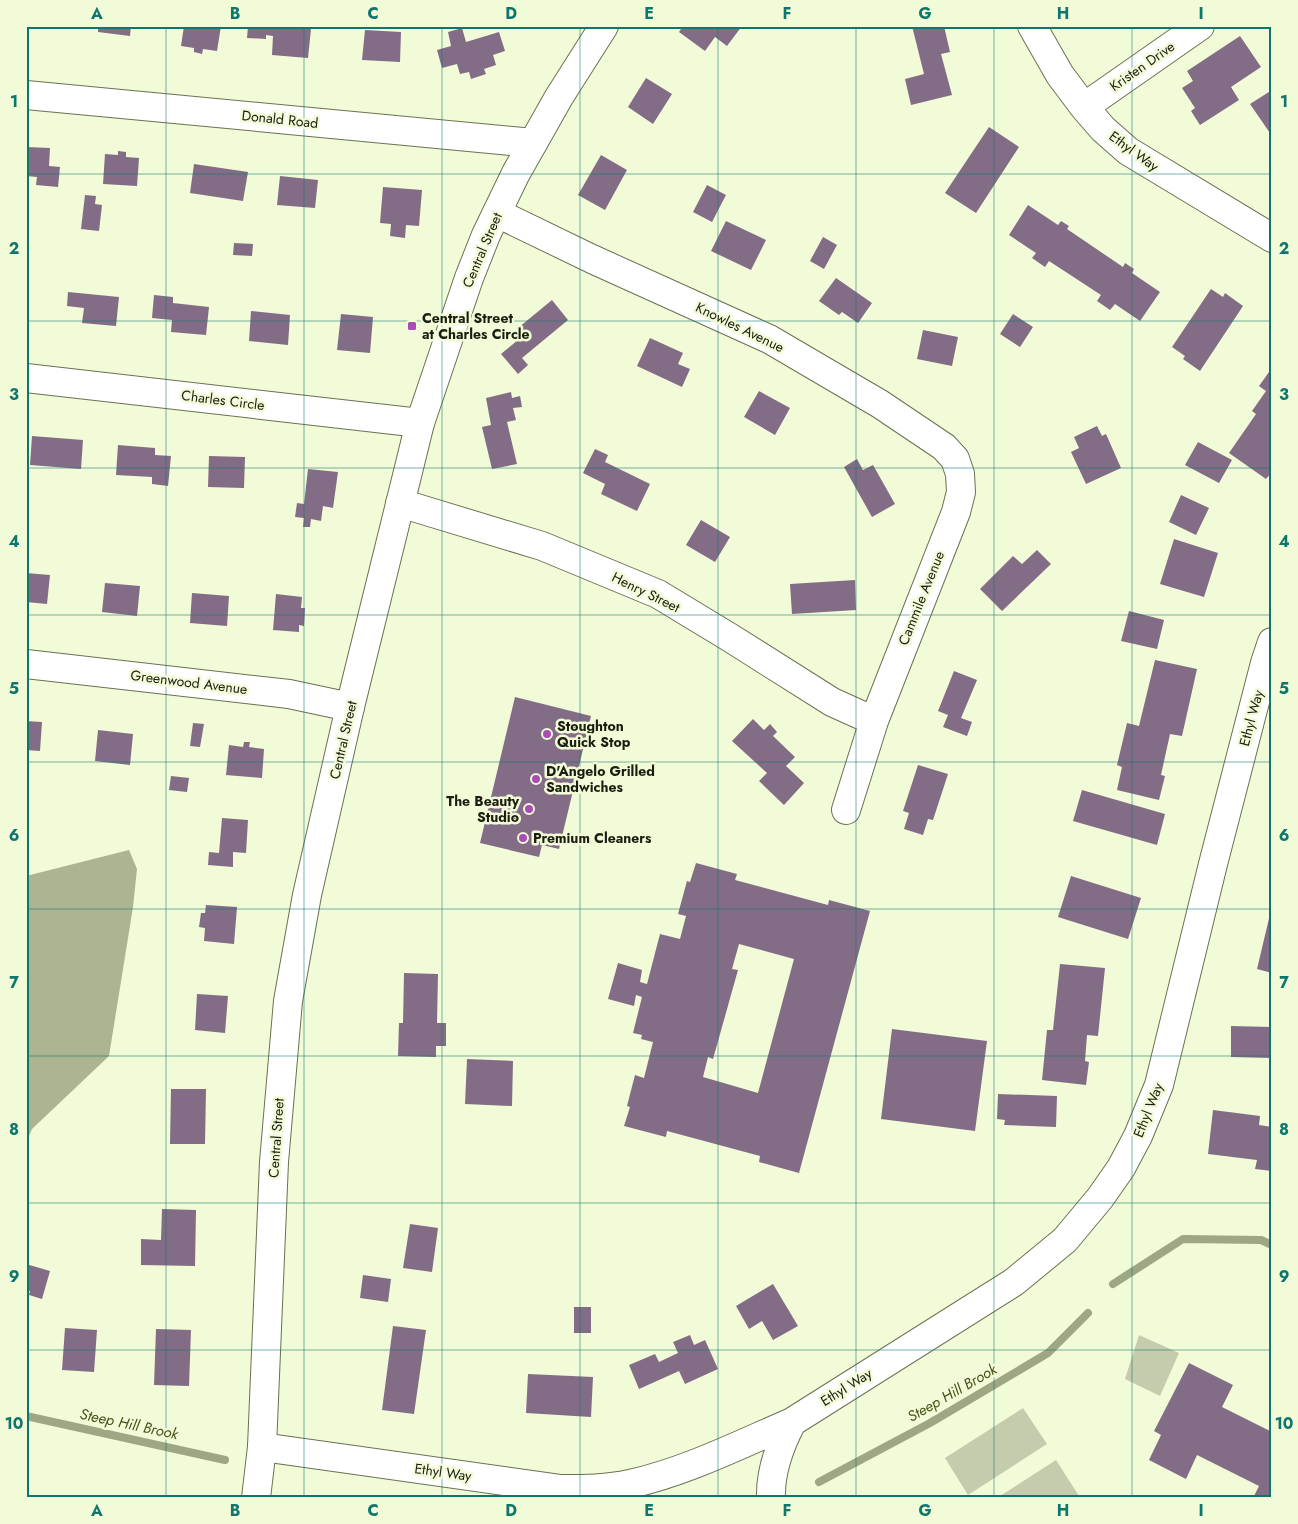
<svg xmlns="http://www.w3.org/2000/svg" width="1298" height="1524" font-family="Jost,sans-serif">
  <style>
    .green { fill: #c4ccad }
    .forest { fill: #acb491 }
    .lines { fill: none; stroke-linecap: round; stroke-linejoin: round }
    .stream { stroke: #9ea784; stroke-width: 8 }
    .building { fill: #836c86; fill-rule: evenodd }
    .minor-casing { stroke: #6a7152; stroke-width: 30 }
    .secondary-casing { stroke: #6a7152; stroke-width: 30 }
    .minor { stroke: #fff; stroke-width: 28 }
    .secondary { stroke: #fff; stroke-width: 28 }
    .grid { fill: none; stroke: #0f766e; stroke-width: 1; stroke-opacity: 0.55 }
    .poi-dot { fill: #a94cb6; stroke: #f2fbd7; stroke-width: 2 }
    .labels { text-anchor: middle; dominant-baseline: central; stroke-width: 5; stroke-linejoin: round; paint-order: stroke }
    .street-label { font-size: 14px; fill: #1a1d10; stroke: #f2fbd7 }
    .poi-label { font-size: 14px; font-weight: bold; fill: #1a1d10; stroke: #f2fbd7; text-anchor: start }
    .water-label { font-size: 15px; font-style: italic; fill: #465018; stroke: #f2fbd7 }
    .neatline { fill: none; stroke: #0f766e; stroke-width: 2 }
    .grid-label { font-size: 16px; text-anchor: middle; font-weight: bold; fill: #0f766e }
  </style>
  <rect width="100%" height="100%" fill="#f2fbd7"/>
  <path class="green" d="M 1139,1335 L 1179,1353 L 1160,1396 L 1125,1379 Z
    M 1023,1408 L 1047,1444 L 968,1495 L 945,1458 Z
    M 1056,1460 L 1079,1496 L 1076,1498 L 997,1498 Z"/>
  <path class="forest" d="M 129,850 L 137,869 L 133,907 L 109,1056 L 32,1129 L 26,1143 L 26,876 Z"/>
  <g class="lines">
    <path class="stream" d="M 1113,1284 L 1183,1239 L 1261,1240 L 1272,1245
      M 26,1416 L 225,1460
      M 819,1482 L 930,1423 L 1048,1353 L 1088,1313"/>
  </g>
  <path class="building" d="M 86,26 L 131,26 L 130,36 L 98,32 L 98,29 L 86,28 Z
    M 184,26 L 221,26 L 217,51 L 203,49 L 202,54 L 194,52 L 194,48 L 181,46 Z
    M 248,26 L 281,26 L 311,29 L 308,58 L 272,55 L 273,36 L 266,35 L 266,39 L 247,38 Z
    M 683,26 L 742,26 L 727,46 L 715,37 L 705,51 L 679,32 Z
    M 912,26 L 944,26 L 950,52 L 941,54 L 952,95 L 911,105 L 905,79 L 924,74 Z
    M 462,28 L 466,42 L 499,32 L 505,51 L 493,55 L 496,65 L 484,69 L 486,74 L 471,79 L 469,72 L 460,74 L 457,64 L 442,68 L 437,50 L 451,46 L 448,32 Z
    M 365,30 L 401,32 L 400,62 L 362,60 Z
    M 1240,36 L 1261,67 L 1231,87 L 1239,100 L 1200,125 L 1191,111 L 1195,108 L 1182,88 L 1193,81 L 1187,71 Z
    M 646,78 L 672,94 L 653,124 L 628,107 Z
    M 1272,90 L 1272,136 L 1250,104 Z
    M 989,127 L 1019,147 L 976,213 L 945,193 Z
    M 26,147 L 50,148 L 49,166 L 60,167 L 58,187 L 36,185 L 37,177 L 26,176 Z
    M 118,151 L 126,152 L 126,157 L 139,158 L 137,186 L 103,184 L 105,154 L 118,155 Z
    M 601,155 L 627,170 L 605,210 L 578,195 Z
    M 194,164 L 248,172 L 243,201 L 190,193 Z
    M 280,176 L 318,180 L 315,208 L 277,205 Z
    M 707,185 L 726,195 L 712,222 L 693,212 Z
    M 383,187 L 422,190 L 419,226 L 406,225 L 405,238 L 390,236 L 391,224 L 380,223 Z
    M 85,195 L 96,196 L 95,204 L 102,205 L 99,231 L 81,229 Z
    M 1028,205 L 1058,225 L 1061,221 L 1069,226 L 1067,229 L 1123,267 L 1125,263 L 1134,269 L 1132,273 L 1160,292 L 1140,321 L 1115,304 L 1110,310 L 1097,301 L 1101,295 L 1049,261 L 1045,267 L 1032,258 L 1036,253 L 1009,235 Z
    M 726,221 L 766,240 L 751,270 L 711,251 Z
    M 823,237 L 837,245 L 824,269 L 810,261 Z
    M 234,243 L 253,244 L 252,256 L 233,255 Z
    M 836,278 L 872,303 L 858,323 L 842,312 L 839,315 L 819,301 Z
    M 1211,289 L 1223,297 L 1225,293 L 1243,306 L 1200,371 L 1183,359 L 1185,356 L 1172,347 Z
    M 68,292 L 119,297 L 116,326 L 82,323 L 84,308 L 67,306 Z
    M 154,295 L 173,297 L 173,303 L 209,307 L 206,335 L 171,332 L 172,320 L 152,318 Z
    M 552,300 L 568,320 L 522,358 L 528,365 L 518,374 L 501,354 L 524,335 L 518,328 Z
    M 251,311 L 290,315 L 288,345 L 249,341 Z
    M 341,314 L 373,317 L 370,353 L 337,350 Z
    M 1013,314 L 1033,327 L 1020,347 L 1000,334 Z
    M 923,330 L 958,337 L 952,366 L 917,359 Z
    M 650,338 L 683,353 L 678,364 L 690,369 L 682,387 L 637,366 Z
    M 1269,372 L 1272,374 L 1272,472 L 1266,479 L 1229,453 L 1256,414 L 1252,411 L 1266,391 L 1259,386 Z
    M 759,391 L 790,408 L 775,435 L 744,417 Z
    M 511,392 L 512,398 L 520,396 L 522,407 L 513,408 L 516,420 L 507,422 L 517,464 L 492,469 L 482,427 L 491,425 L 486,398 Z
    M 1097,426 L 1102,436 L 1106,434 L 1121,468 L 1086,484 L 1071,452 L 1079,448 L 1074,437 Z
    M 32,436 L 83,440 L 81,469 L 30,465 Z
    M 1198,442 L 1232,460 L 1219,483 L 1185,465 Z
    M 118,445 L 155,448 L 155,455 L 171,456 L 168,486 L 152,484 L 152,477 L 116,475 Z
    M 595,449 L 608,455 L 605,462 L 650,484 L 637,511 L 601,494 L 605,484 L 583,473 Z
    M 209,456 L 245,457 L 244,488 L 208,487 Z
    M 857,459 L 863,470 L 873,465 L 895,504 L 872,517 L 844,467 Z
    M 308,469 L 338,472 L 333,508 L 323,506 L 321,521 L 311,519 L 310,527 L 303,527 L 304,518 L 295,517 L 297,503 L 304,504 Z
    M 1181,495 L 1209,508 L 1196,535 L 1169,522 Z
    M 701,520 L 730,537 L 715,562 L 686,545 Z
    M 1174,539 L 1218,553 L 1204,597 L 1160,584 Z
    M 1037,550 L 1051,564 L 1002,611 L 980,589 L 1013,556 L 1022,564 Z
    M 26,573 L 50,575 L 47,604 L 26,602 Z
    M 855,580 L 856,610 L 792,614 L 790,584 Z
    M 105,583 L 140,586 L 137,616 L 102,612 Z
    M 192,593 L 229,596 L 227,626 L 190,623 Z
    M 276,594 L 302,597 L 301,608 L 305,608 L 304,626 L 299,625 L 299,632 L 273,630 Z
    M 1129,611 L 1164,620 L 1157,649 L 1121,641 Z
    M 1155,660 L 1197,669 L 1182,736 L 1170,734 L 1161,775 L 1165,776 L 1159,800 L 1117,790 L 1122,767 L 1117,765 L 1127,723 L 1139,726 Z
    M 954,671 L 977,680 L 961,718 L 972,722 L 967,736 L 943,727 L 948,715 L 938,711 Z
    M 515,697 L 591,716 L 559,849 L 542,845 L 539,857 L 480,843 Z
    M 753,719 L 764,730 L 770,724 L 777,732 L 773,736 L 795,757 L 786,766 L 804,783 L 784,805 L 759,781 L 767,773 L 732,741 Z
    M 26,721 L 42,722 L 40,751 L 26,750 Z
    M 193,723 L 204,724 L 200,747 L 190,746 Z
    M 98,730 L 133,734 L 130,765 L 95,761 Z
    M 244,742 L 250,742 L 249,747 L 264,749 L 262,778 L 226,775 L 229,745 L 243,747 Z
    M 918,765 L 948,774 L 933,820 L 928,819 L 923,835 L 904,829 L 909,813 L 903,811 Z
    M 171,776 L 189,778 L 187,792 L 169,790 Z
    M 1082,790 L 1165,814 L 1157,845 L 1073,821 Z
    M 222,818 L 248,820 L 246,853 L 233,852 L 233,867 L 208,865 L 209,852 L 219,853 Z
    M 696,863 L 737,874 L 735,880 L 828,905 L 829,900 L 870,911 L 799,1173 L 759,1162 L 760,1156 L 667,1131 L 666,1137 L 624,1126 L 630,1107 L 627,1106 L 635,1075 L 644,1078 L 653,1042 L 641,1039 L 642,1035 L 633,1033 L 642,997 L 636,995 L 634,1006 L 608,999 L 618,963 L 642,970 L 640,982 L 647,984 L 660,934 L 680,939 L 686,916 L 678,914 L 687,881 L 690,882 ZM 739,944 L 794,959 L 758,1093 L 703,1077 L 708,1057 L 713,1059 L 738,970 L 732,969 Z
    M 1071,876 L 1141,898 L 1128,939 L 1058,917 Z
    M 206,905 L 237,907 L 234,944 L 204,941 L 205,928 L 199,927 L 201,913 L 205,913 Z
    M 1271,910 L 1272,910 L 1272,973 L 1257,969 Z
    M 1060,964 L 1105,968 L 1098,1036 L 1087,1035 L 1085,1061 L 1089,1062 L 1086,1085 L 1042,1080 L 1047,1030 L 1053,1030 Z
    M 404,973 L 438,974 L 437,1023 L 446,1023 L 446,1046 L 436,1046 L 436,1057 L 398,1056 L 399,1023 L 403,1023 Z
    M 197,994 L 228,996 L 225,1033 L 195,1030 Z
    M 1231,1026 L 1272,1027 L 1272,1058 L 1231,1057 Z
    M 892,1029 L 987,1041 L 975,1131 L 881,1119 Z
    M 467,1059 L 513,1061 L 512,1106 L 465,1104 Z
    M 171,1089 L 206,1089 L 205,1144 L 170,1144 Z
    M 998,1094 L 1057,1096 L 1056,1127 L 1004,1125 L 1005,1120 L 997,1119 Z
    M 1213,1110 L 1260,1116 L 1259,1125 L 1272,1127 L 1272,1171 L 1255,1169 L 1257,1160 L 1208,1154 Z
    M 162,1209 L 196,1210 L 195,1266 L 141,1265 L 141,1239 L 161,1240 Z
    M 410,1224 L 438,1228 L 432,1272 L 403,1268 Z
    M 26,1264 L 50,1271 L 42,1299 L 29,1295 L 30,1291 L 26,1290 Z
    M 363,1275 L 391,1279 L 388,1302 L 360,1298 Z
    M 773,1284 L 798,1326 L 773,1340 L 762,1321 L 749,1329 L 736,1306 Z
    M 574,1307 L 591,1307 L 591,1333 L 574,1333 Z
    M 393,1326 L 426,1330 L 414,1414 L 382,1410 Z
    M 65,1328 L 97,1330 L 94,1372 L 62,1370 Z
    M 156,1329 L 191,1330 L 189,1386 L 154,1385 Z
    M 690,1335 L 694,1345 L 705,1340 L 718,1369 L 685,1384 L 679,1371 L 639,1389 L 629,1365 L 655,1354 L 659,1362 L 678,1353 L 673,1342 Z
    M 1189,1363 L 1233,1385 L 1222,1407 L 1272,1432 L 1272,1460 L 1269,1465 L 1272,1466 L 1272,1498 L 1253,1498 L 1259,1486 L 1197,1455 L 1186,1479 L 1149,1460 L 1161,1435 L 1154,1431 Z
    M 528,1374 L 593,1377 L 591,1417 L 526,1413 Z"/>
  <g class="lines">
    <g class="minor-casing">
      <path id="minor" d="M 1032,26 L 1060,75 L 1084,107 L 1103,129 L 1128,151 L 1272,238
        M 26,95 L 533,143
        M 1084,107 L 1200,26
        M 497,213 L 592,259 L 769,339 L 880,404 L 944,447 L 955,459 L 960,474 L 961,492 L 956,512 L 874,721 L 846,810
        M 26,378 L 420,423
        M 400,503 L 542,546 L 658,594 L 729,637 L 832,702 L 874,721
        M 26,664 L 289,694 L 350,707
        M 262,1447 L 561,1489 C 584,1489 607,1489 630,1484 C 685,1472 741,1444 792,1422
        M 771,1498 C 770,1471 780,1445 792,1422 L 1014,1282 L 1065,1240 L 1100,1198 L 1121,1168 L 1138,1136 L 1159,1085 L 1213,864 L 1265,663 L 1272,642"/>
    </g>
    <g class="secondary-casing">
      <path id="secondary" d="M 256,1498 L 262,1447 L 274,1162 L 288,1001 L 307,895 L 350,707 L 420,423 L 469,278 L 486,235 L 516,173 L 559,97 L 604,26"/>
    </g>
    <use href="#minor" class="minor"/>
    <use href="#secondary" class="secondary"/>
  </g>
  <path class="grid" d="M 166,26 L 166,1498M 304,26 L 304,1498M 442,26 L 442,1498M 580,26 L 580,1498M 718,26 L 718,1498M 856,26 L 856,1498M 994,26 L 994,1498M 1132,26 L 1132,1498M 26,174 L 1272,174M 26,321 L 1272,321M 26,468 L 1272,468M 26,615 L 1272,615M 26,762 L 1272,762M 26,909 L 1272,909M 26,1056 L 1272,1056M 26,1203 L 1272,1203M 26,1350 L 1272,1350"/>
  <g class="poi-dot">
    <rect x="407" y="321" width="10" height="10" rx="2.5"/>
    <circle cx="547" cy="734" r="5"/>
    <circle cx="536" cy="779" r="5"/>
    <circle cx="529" cy="809" r="5"/>
    <circle cx="523" cy="838" r="5"/>
  </g>
  <g class="labels">
    <g class="street-label">
      <text transform="translate(1142 66) rotate(-35)">Kristen Drive</text>
      <text transform="translate(280 119) rotate(6)">Donald Road</text>
      <text transform="translate(1134 151) rotate(36)">Ethyl Way</text>
      <text transform="translate(482 250) rotate(-67)">Central Street</text>
      <text transform="translate(740 327) rotate(26)">Knowles Avenue</text>
      <text transform="translate(223 400) rotate(7)">Charles Circle</text>
      <text transform="translate(646 592) rotate(26)">Henry Street</text>
      <text transform="translate(921 598) rotate(-68)">Cammile Avenue</text>
      <text transform="translate(189 682) rotate(7)">Greenwood Avenue</text>
      <text transform="translate(1251 718) rotate(-75)">Ethyl Way</text>
      <text transform="translate(343 740) rotate(-77)">Central Street</text>
      <text transform="translate(1148 1110) rotate(-68)">Ethyl Way</text>
      <text transform="translate(276 1138) rotate(-86)">Central Street</text>
      <text transform="translate(846 1387) rotate(-32)">Ethyl Way</text>
      <text transform="translate(443 1472) rotate(8)">Ethyl Way</text>
    </g>
    <g class="poi-label">
      <text x="422" y="318">Central Street<tspan x="422" dy="16">at Charles Circle</tspan></text>
      <text x="557" y="726">Stoughton<tspan x="557" dy="16">Quick Stop</tspan></text>
      <text x="546" y="771">D'Angelo Grilled<tspan x="546" dy="16">Sandwiches</tspan></text>
      <text x="519" y="801" text-anchor="end">The Beauty<tspan x="519" dy="16">Studio</tspan></text>
      <text x="533" y="838">Premium Cleaners</text>
    </g>
    <g class="water-label">
      <text transform="translate(952 1393) rotate(-30)">Steep Hill Brook</text>
      <text transform="translate(129 1424) rotate(12)">Steep Hill Brook</text>
    </g>
  </g>
  <rect width="1298" height="1524" fill="none" stroke="#f2fbd7" stroke-width="55"/>
  <rect x="28" y="28" width="1242" height="1468" class="neatline"/>
  <g class="grid-label">
    <text x="97" y="19">A</text>
    <text x="235" y="19">B</text>
    <text x="373" y="19">C</text>
    <text x="511" y="19">D</text>
    <text x="649" y="19">E</text>
    <text x="787" y="19">F</text>
    <text x="925" y="19">G</text>
    <text x="1063" y="19">H</text>
    <text x="1201" y="19">I</text>
    <text x="14" y="107">1</text>
    <text x="1284" y="107">1</text>
    <text x="14" y="254">2</text>
    <text x="1284" y="254">2</text>
    <text x="14" y="400">3</text>
    <text x="1284" y="400">3</text>
    <text x="14" y="547">4</text>
    <text x="1284" y="547">4</text>
    <text x="14" y="694">5</text>
    <text x="1284" y="694">5</text>
    <text x="14" y="841">6</text>
    <text x="1284" y="841">6</text>
    <text x="14" y="988">7</text>
    <text x="1284" y="988">7</text>
    <text x="14" y="1135">8</text>
    <text x="1284" y="1135">8</text>
    <text x="14" y="1282">9</text>
    <text x="1284" y="1282">9</text>
    <text x="14" y="1429">10</text>
    <text x="1284" y="1429">10</text>
    <text x="97" y="1516">A</text>
    <text x="235" y="1516">B</text>
    <text x="373" y="1516">C</text>
    <text x="511" y="1516">D</text>
    <text x="649" y="1516">E</text>
    <text x="787" y="1516">F</text>
    <text x="925" y="1516">G</text>
    <text x="1063" y="1516">H</text>
    <text x="1201" y="1516">I</text>
  </g>
</svg>
